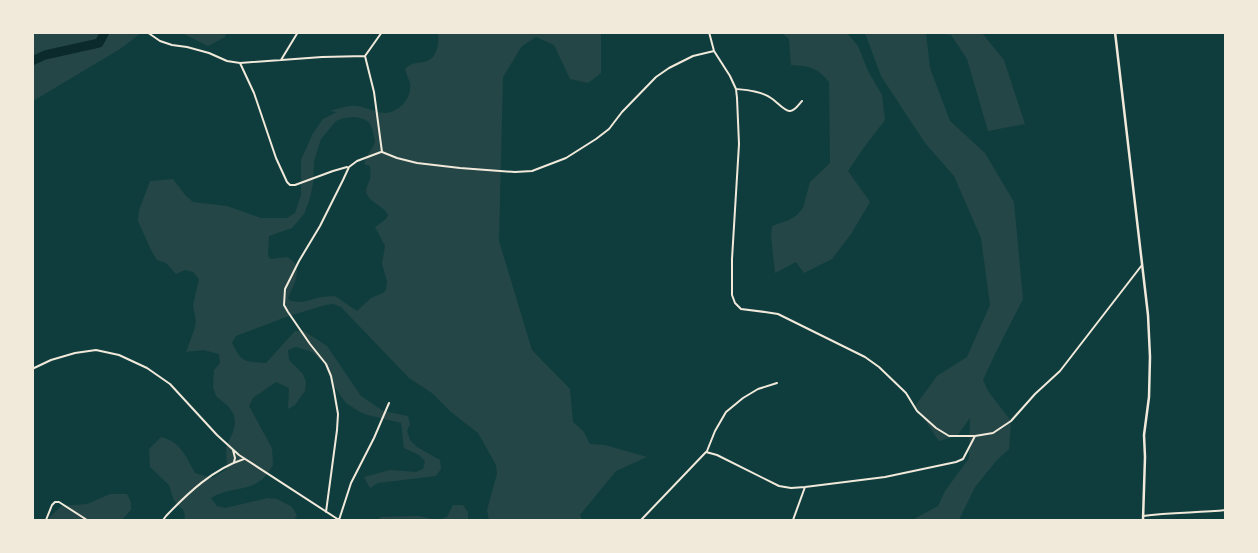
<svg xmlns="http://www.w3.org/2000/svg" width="1258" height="553" font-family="Montserrat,sans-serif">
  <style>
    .green { fill: #244646; fill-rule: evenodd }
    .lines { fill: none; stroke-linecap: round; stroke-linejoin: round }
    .river { stroke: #0a2a2b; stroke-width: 9 }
    .minor { stroke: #f1e9da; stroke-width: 2 }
    .tertiary { stroke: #f1e9da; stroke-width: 2.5 }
  </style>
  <rect width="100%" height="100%" fill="#0f3d3e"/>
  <path class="green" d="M 32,33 L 33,32 L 141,33 L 120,49 L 33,101 Z
    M 182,33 L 226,32 L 226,33 L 225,37 L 208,46 Z
    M 438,33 L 601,33 L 601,73 L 588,83 L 570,79 L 554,45 L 536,37 L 522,46 L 503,77 L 499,241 L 532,350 L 570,389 L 573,422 L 584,432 L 590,444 L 605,445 L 647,457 L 616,471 L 580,515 L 582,520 L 489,520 L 487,510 L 497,474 L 496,465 L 478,433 L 451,412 L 432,393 L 409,378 L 341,307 L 333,304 L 325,305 L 286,317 L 236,336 L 232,343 C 243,364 244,361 266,363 L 295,331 L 304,331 L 327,346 L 361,396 L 383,411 L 408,416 L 410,424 L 407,431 L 410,440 L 417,447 L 440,460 L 441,469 L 436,476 L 378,483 L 370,488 L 364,477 L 390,470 L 416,472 L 423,469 L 425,461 L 419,455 L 404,448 L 401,423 L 368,415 L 360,412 L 346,403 L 333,385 L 331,376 L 325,364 L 312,352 L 296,347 L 288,350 L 289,360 L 303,374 L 306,382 L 305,391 L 295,405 L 288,409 L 289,388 L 276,382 L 253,398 L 249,406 L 272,448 L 273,465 C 269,471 266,477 260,481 C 246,491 226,488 211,498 L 217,506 L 225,508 L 268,498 L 277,499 L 292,507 L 297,515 L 294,520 L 187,520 L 185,519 L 184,511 L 174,501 L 169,485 L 150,467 L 149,449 L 161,437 C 181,442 186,457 195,473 L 212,478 L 227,469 L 226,447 L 233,432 L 235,423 L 234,415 L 229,407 L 216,396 L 213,387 L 214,370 L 220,363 L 219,354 L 203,350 L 186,352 L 194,330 L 196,322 L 193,305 L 199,279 L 193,272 L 185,270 L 176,274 L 166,263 L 157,260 L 152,252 L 138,221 L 139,210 L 150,181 L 173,179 L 186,196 L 193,202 L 227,206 L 261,218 L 287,218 L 295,213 L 301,195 L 301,160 L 313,133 L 323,119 L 337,112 L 330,111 C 338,109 348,105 357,106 C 366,107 374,112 384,113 C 398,113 412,99 410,84 C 409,79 406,74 405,69 C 414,61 417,64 427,61 C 438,57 439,42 438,33 ZM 354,117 C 365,118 372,122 373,133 C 374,136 375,139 375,142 C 374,147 366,156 364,164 L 370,166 C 370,170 371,175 370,179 C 369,183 366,187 366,191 C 368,203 384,205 388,215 L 386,219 L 375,227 L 385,246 L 382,264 L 387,281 L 386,290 L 383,293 L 371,298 L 357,311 L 335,296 L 321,297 L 303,302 L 290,301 L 288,298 C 292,289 302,271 294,262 C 292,260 290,259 287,257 L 270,259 L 268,255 L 269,236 L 292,228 L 304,214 L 310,198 L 313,184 L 314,161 L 321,139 L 336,121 L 344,118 Z
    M 782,33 L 847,33 L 858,46 L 868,71 L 882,95 L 885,120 L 862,150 L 848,171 L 870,202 L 851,234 L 832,259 L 804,273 L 796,262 L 775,273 L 771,236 L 772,226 L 789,220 L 797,215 L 803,208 L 810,182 L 830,163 L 829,82 C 817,67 809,66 791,65 L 789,39 Z
    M 865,33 L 926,33 L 930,68 L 950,121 L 985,153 L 1014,202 L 1023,299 L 996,352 L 983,380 L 988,391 L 1011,421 L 1009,449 L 997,460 L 975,487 L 959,520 L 912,520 L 938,506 L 945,491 L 969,458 L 970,418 L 957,436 L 939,441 L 915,406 L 937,376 L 967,357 L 990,305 L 981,238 L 954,176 L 925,143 L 881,76 Z
    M 938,33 L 982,33 L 1004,60 L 1025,124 L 988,131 L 967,59 L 951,35 Z
    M 110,494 L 127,494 L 131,502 L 131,510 L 122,520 L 47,520 L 61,506 L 87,504 Z
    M 453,505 L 463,505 L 468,512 L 468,520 L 377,520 L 381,517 L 418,516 L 438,520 L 447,517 Z"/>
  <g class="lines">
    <path class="river" d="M 32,61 L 45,55 L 99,43 L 105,32"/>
    <path class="minor" d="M 147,32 L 160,41 L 172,45 L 187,47 L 209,53 L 227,61 L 240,63 L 322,57 L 365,56 L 374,92 L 382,152 L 397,158 L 417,163 L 460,168 L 515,172 L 532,171 L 566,158 L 596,139 L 609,129 L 622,112 L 656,77 L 669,68 L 693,56 L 714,51
      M 709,32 L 714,51 L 730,76 L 736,89 L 737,98 L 739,144 L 732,259 L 732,295 L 735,303 L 741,309 L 765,312 L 778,314 L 865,357 L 879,367 L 906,393 L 917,411 L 936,428 L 949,436 L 975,436 L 993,433 L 1011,421 L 1035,394 L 1060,371 L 1142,265
      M 365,56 L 382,32
      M 281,60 L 298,32
      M 240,63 L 254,93 L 276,158 L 287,182 L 290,185 L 295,185 L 333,171 L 347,167
      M 736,89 C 747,90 761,91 771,98 C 776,101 785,112 790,111 C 795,111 799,104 802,101
      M 32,369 L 51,360 L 75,353 L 96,350 L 119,355 L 147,368 L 170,384 L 217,435 L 239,455 L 339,520
      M 233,450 L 235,458 L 234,462
      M 707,451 L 715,431 L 726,412 L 743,398 L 758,389 L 777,383
      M 326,512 L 337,430 L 338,414 L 334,391 L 331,376 L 326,364 L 310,344 L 288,312 L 284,305 L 285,289 L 299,261 L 320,226 L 343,180 L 349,167 L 357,161 L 381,152
      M 1143,516 C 1171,512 1198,513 1226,510
      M 46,520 L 52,505 L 55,502 L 59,502 L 87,520
      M 163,520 L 166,516 C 188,493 213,469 244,459
      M 339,520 L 351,483 L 374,438 L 389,403
      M 641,520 L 706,452 L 717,455 L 779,486 L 791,488 L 805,487 L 885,477 L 956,462 L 963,459 L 975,436
      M 793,520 L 805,487"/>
    <path class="tertiary" d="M 1115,32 L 1148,315 L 1150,357 L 1149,397 L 1144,435 L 1145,457 L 1143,520"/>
  </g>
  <rect width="1258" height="553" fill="none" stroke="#f1e9da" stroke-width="68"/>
</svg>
